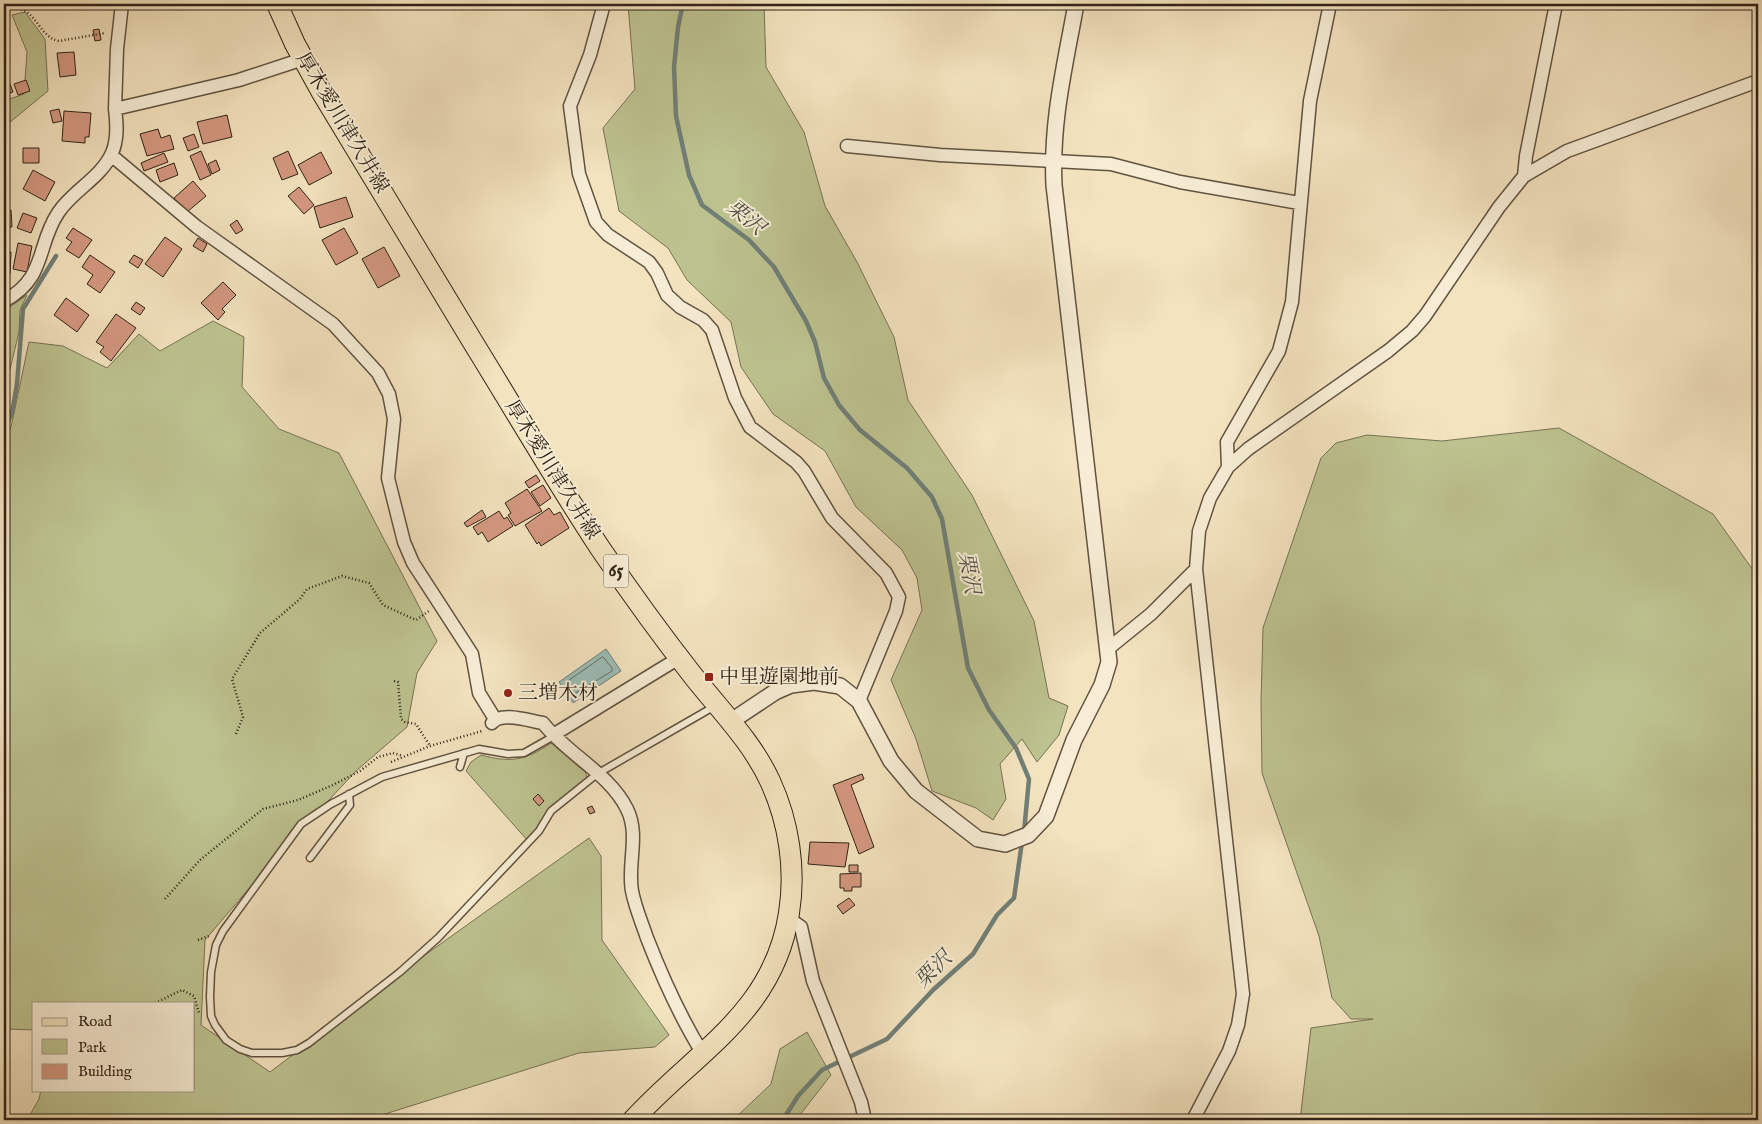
<svg xmlns="http://www.w3.org/2000/svg" width="1762" height="1124" font-family="'IM FELL English','Noto Serif JP',serif">
  <style>
    .green { fill: #bdc390; stroke: #767353 }
    .water { fill: #9cbdb7; stroke: #707f77 }
    .lines { fill: none; stroke-linecap: round; stroke-linejoin: round }
    .shore { stroke: #667066; stroke-width: 1 }
    .stream { stroke: #707f77; stroke-width: 4.5 }
    .building { fill: #d49880; stroke: #2f2316 }
    .service-casing { stroke: #605340; stroke-width: 9 }
    .minor-casing { stroke: #605340; stroke-width: 15 }
    .tertiary-casing { stroke: #605340; stroke-width: 18 }
    .primary-casing { stroke: #2f2316; stroke-width: 22 }
    .path { stroke: #2f2316; stroke-width: 2.5; stroke-dasharray: 1 2.5; stroke-linecap: butt }
    .service { stroke: #f7edd5; stroke-width: 6 }
    .minor { stroke: #f7edd5; stroke-width: 12 }
    .tertiary { stroke: #f7edd5; stroke-width: 15 }
    .primary { stroke: #f3e3bf; stroke-width: 20 }
    .poi-dot { fill: #8f2418; stroke: #f7edd5; stroke-width: 2 }
    .labels { text-anchor: middle; dominant-baseline: central; stroke-width: 4; stroke-linejoin: round; paint-order: stroke }
    .shield { fill: #f7edd5; stroke: #6b604f; stroke-width: 1 }
    .shield-label { font-size: 19px; font-weight: bold; fill: #2f2316 }
    .street-label { font-size: 20px; fill: #2f2316; stroke: #f7edd5 }
    .poi-label { font-size: 20px; fill: #2f2316; stroke: #f7edd5; text-anchor: start }
    .water-label { font-size: 21px; font-style: italic; fill: #505146; stroke: #f7edd5 }
  </style>
  <rect width="100%" height="100%" fill="#f3e3bf"/>
  <filter id="stains"><feTurbulence type="fractalNoise" baseFrequency=".004" numOctaves="4"/><feColorMatrix values="0 0 0 0 .2 0 0 0 0 .09 0 0 0 0 .02 0 0 0 .5 -.17"/></filter>
  <radialGradient id="worn" r=".72"><stop offset=".6" stop-color="#630" stop-opacity="0"/><stop offset="1" stop-color="#630" stop-opacity=".3"/></radialGradient>
  <path class="green" d="M 628,4 L 764,4 L 766,67 L 804,132 L 825,206 L 857,262 L 894,337 L 908,400 L 972,495 L 1034,621 L 1049,698 L 1068,706 L 1059,735 L 1037,762 L 1022,739 L 1000,764 L 1006,799 L 993,820 L 976,808 L 932,791 L 916,739 L 891,680 L 922,610 L 917,578 L 902,550 L 856,507 L 825,451 L 773,414 L 741,367 L 731,322 L 687,280 L 668,248 L 619,211 L 603,128 L 635,89 Z
    M 25,12 L 45,39 L 48,91 L 4,127 L 4,101 L 24,94 L 27,52 L 12,15 Z
    M 27,295 L 20,310 L 19,332 L 4,394 L 4,311 Z
    M 213,321 L 244,337 L 242,387 L 279,429 L 339,453 L 437,641 L 417,673 L 407,727 L 356,771 L 275,858 L 205,940 L 201,1025 L 270,1072 L 432,950 L 589,838 L 601,856 L 602,940 L 669,1035 L 655,1047 L 579,1053 L 366,1120 L 27,1120 L 39,1099 L 41,1090 L 194,1090 L 194,1003 L 34,1003 L 34,1030 L 8,1029 L 4,1031 L 4,441 L 11,427 L 29,342 L 63,346 L 107,368 L 139,334 L 160,351 Z
    M 1559,428 L 1713,514 L 1758,577 L 1758,1120 L 1300,1120 L 1311,1028 L 1373,1019 L 1351,1019 L 1332,998 L 1319,936 L 1262,773 L 1261,702 L 1263,628 L 1321,458 L 1336,443 L 1367,435 L 1442,441 Z
    M 551,743 L 586,773 L 587,780 L 574,791 L 528,841 L 466,771 L 471,762 L 481,755 C 511,763 525,761 551,743 Z
    M 807,1032 L 831,1075 L 796,1120 L 733,1120 L 771,1084 L 780,1049 Z"/>
  <path class="water" d="M 606,649 L 621,671 L 573,703 L 559,682 Z"/>
  <g class="lines">
    <path class="shore" d="M 603,657 L 612,668 L 612,671 L 574,694 L 567,682 Z"/>
    <path class="stream" d="M 683,4 L 678,27 L 674,67 L 676,116 L 689,175 L 702,205 L 749,240 L 774,267 L 806,321 L 815,342 L 824,378 L 839,405 L 860,430 L 907,468 L 932,497 L 942,519 L 968,668 L 989,710 L 1016,748 L 1029,779 L 1024,832
      M 4,431 L 12,413 L 17,384 L 23,309 L 56,256
      M 783,1120 L 798,1096 L 822,1070 L 887,1039 L 933,990 L 973,954 L 997,915 L 1014,898 L 1022,842"/>
  </g>
  <path class="building" d="M 99,29 L 101,40 L 95,41 L 93,30 Z
    M 74,52 L 76,75 L 60,77 L 57,53 Z
    M 4,68 L 13,92 L 4,95 Z
    M 26,80 L 30,91 L 18,95 L 14,84 Z
    M 59,109 L 62,121 L 53,123 L 50,111 Z
    M 64,111 L 91,113 L 89,137 L 85,137 L 85,143 L 62,141 Z
    M 227,115 L 232,137 L 203,144 L 197,122 Z
    M 158,129 L 161,138 L 170,135 L 174,149 L 147,156 L 140,134 Z
    M 194,134 L 199,147 L 188,151 L 183,138 Z
    M 23,148 L 39,148 L 39,163 L 23,163 Z
    M 201,151 L 211,175 L 200,180 L 190,156 Z
    M 288,151 L 298,174 L 282,180 L 273,158 Z
    M 321,152 L 332,173 L 309,185 L 298,165 Z
    M 164,153 L 168,162 L 144,171 L 141,163 Z
    M 216,160 L 220,170 L 212,174 L 208,164 Z
    M 174,163 L 178,175 L 160,182 L 156,170 Z
    M 33,170 L 55,182 L 45,201 L 23,189 Z
    M 193,181 L 206,196 L 187,212 L 174,198 Z
    M 299,187 L 314,205 L 304,214 L 288,196 Z
    M 346,197 L 353,217 L 320,228 L 314,207 Z
    M 11,210 L 12,227 L 4,227 L 4,211 Z
    M 23,213 L 37,218 L 31,233 L 17,228 Z
    M 237,220 L 243,230 L 236,234 L 230,225 Z
    M 73,228 L 92,240 L 79,258 L 66,250 L 72,242 L 66,238 Z
    M 344,228 L 358,253 L 336,265 L 322,240 Z
    M 165,237 L 182,249 L 163,277 L 145,264 Z
    M 198,238 L 207,244 L 203,252 L 193,246 Z
    M 18,243 L 32,246 L 27,272 L 13,269 Z
    M 384,247 L 400,276 L 378,288 L 362,259 Z
    M 4,252 L 11,252 L 10,274 L 4,274 Z
    M 90,255 L 115,272 L 100,293 L 87,284 L 93,275 L 82,267 Z
    M 134,255 L 143,260 L 138,268 L 129,262 Z
    M 223,282 L 236,295 L 222,309 L 225,312 L 218,320 L 201,303 Z
    M 66,298 L 89,315 L 77,332 L 54,315 Z
    M 136,302 L 145,308 L 140,315 L 131,309 Z
    M 116,314 L 136,328 L 111,361 L 100,352 L 104,347 L 96,342 Z
    M 536,475 L 540,481 L 529,488 L 525,482 Z
    M 543,485 L 551,498 L 540,506 L 531,492 Z
    M 527,489 L 542,511 L 515,526 L 508,515 L 511,513 L 505,503 Z
    M 549,508 L 554,515 L 560,512 L 569,528 L 541,546 L 539,542 L 537,544 L 525,525 Z
    M 482,510 L 486,517 L 467,527 L 464,523 Z
    M 499,511 L 504,519 L 507,517 L 513,526 L 488,542 L 482,532 L 478,535 L 473,527 Z
    M 862,774 L 864,779 L 851,785 L 874,847 L 859,854 L 833,785 Z
    M 538,794 L 544,801 L 539,806 L 533,799 Z
    M 592,806 L 595,812 L 590,814 L 587,808 Z
    M 810,842 L 849,843 L 845,867 L 808,864 Z
    M 849,865 L 858,865 L 858,872 L 849,872 Z
    M 861,873 L 861,887 L 852,887 L 852,891 L 844,891 L 844,888 L 840,888 L 840,874 Z
    M 849,898 L 855,905 L 843,914 L 837,906 Z"/>
  <g class="lines">
    <g class="service-casing">
      <path id="service" d="M 554,736 L 524,753 L 508,754 L 479,749 L 382,777 L 331,804 L 301,824 L 223,931 L 216,945 L 211,972 L 210,997 L 211,1016 L 215,1025 L 226,1040 L 240,1049 L 252,1053 L 282,1053 L 297,1050 L 309,1043 L 400,972 L 438,938 L 539,831 L 551,811 L 597,774 L 715,706
        M 460,767 L 464,753
        M 310,858 L 350,805 L 349,794"/>
    </g>
    <g class="minor-casing">
      <path id="minor" d="M 604,4 L 590,55 L 570,106 L 579,174 L 596,222 L 608,235 L 649,262 L 657,273 L 667,295 L 680,307 L 703,320 L 712,330 L 735,398 L 750,427 L 796,462 L 804,471 L 832,518 L 886,573 L 899,597 L 896,611 L 859,701
        M 115,109 L 117,49 L 122,4
        M 847,146 L 940,155 L 1111,164 L 1180,182 L 1299,203
        M 111,155 L 197,227 L 333,324 L 378,373 L 389,394 L 394,419 L 388,478 L 404,542 L 413,563 L 472,654 L 479,693 L 495,719
        M 1524,176 L 1526,156 L 1556,4
        M 4,301 C 47,278 36,246 58,213 C 72,191 101,178 112,153 C 118,139 117,124 115,109 L 239,80 L 303,59
        M 1228,467 L 1227,442 L 1279,351 L 1292,302 L 1310,101 L 1330,4
        M 1109,648 L 1151,614 L 1196,569 L 1199,531 L 1210,498 L 1228,467 L 1248,449 L 1388,351 L 1412,331 L 1425,316 L 1499,207 L 1524,176 L 1567,151 L 1758,81
        M 492,723 C 501,711 530,721 543,723 C 567,754 609,773 627,809 C 640,835 627,864 632,891 C 635,907 642,923 647,938 C 663,979 680,1017 703,1054
        M 553,735 L 679,658
        M 788,918 L 801,927 L 813,981 L 861,1102 L 865,1120
        M 1193,1120 L 1229,1051 L 1238,1025 L 1243,994 L 1196,569"/>
    </g>
    <g class="tertiary-casing">
      <path id="tertiary" d="M 730,722 L 775,692 L 791,685 L 814,682 L 840,686 L 859,701 L 891,761 L 916,791 L 978,839 L 1005,844 L 1028,835 L 1046,816 L 1074,740 L 1102,685 L 1109,662 L 1054,185 C 1051,120 1065,66 1076,4"/>
    </g>
    <g class="primary-casing">
      <path id="primary" d="M 277,4 L 295,44 L 321,91 C 372,176 423,259 474,344 C 516,412 556,481 600,548 C 630,592 661,635 694,677 C 721,711 752,742 770,781 C 789,822 796,869 789,913 C 774,1013 695,1052 633,1120"/>
    </g>
    <path class="path" d="M 4,9 C 37,1 36,37 59,41 L 105,33
      M 394,681 L 398,682 L 401,719 L 405,722 L 416,724 L 430,746
      M 236,734 L 243,717 L 232,679 L 260,633 L 300,599 L 307,589 L 342,576 L 369,583 L 383,605 L 416,620 L 429,611
      M 391,762 L 430,746 L 482,731
      M 165,899 L 200,860 L 263,809 L 298,800 L 333,785 L 360,771 L 378,757 L 393,753 L 403,756
      M 198,940 L 209,936
      M 155,1003 L 182,990 L 194,996 L 199,1013"/>
    <use href="#service" class="service"/>
    <use href="#minor" class="minor"/>
    <use href="#tertiary" class="tertiary"/>
    <use href="#primary" class="primary"/>
  </g>
  <g class="poi-dot">
    <rect x="704" y="672" width="10" height="10" rx="2.5"/>
    <circle cx="508" cy="693" r="5"/>
  </g>
  <g class="labels">
    <rect class="shield" x="603.5" y="554.5" width="25" height="33" rx="4"/>
    <g class="shield-label">
      <text x="616" y="571">65</text>
    </g>
    <g class="street-label">
      <text transform="translate(342 123) rotate(59)">厚木愛川津久井線</text>
      <text transform="translate(552 470) rotate(58)">厚木愛川津久井線</text>
    </g>
    <g class="poi-label">
      <text x="719" y="677">中里遊園地前</text>
      <text x="518" y="693">三増木材</text>
    </g>
    <g class="water-label">
      <text transform="translate(745 218) rotate(39)">栗沢</text>
      <text transform="translate(968 573) rotate(80)">栗沢</text>
      <text transform="translate(934 970) rotate(-45)">栗沢</text>
    </g>
  </g>
  <rect width="1762" height="1124" fill="none" stroke="#f3e3bf" stroke-width="20"/>
  <rect x="5" y="5" width="1752" height="1114" fill="none" stroke="#2f2316" stroke-width="2.5"/>
  <rect x="10" y="10" width="1742" height="1104" fill="none" stroke="#2f2316"/>
  <rect x="32" y="1002" width="162" height="90" fill="#f7edd5" stroke="#a79c89"/>
  <rect x="42" y="1018" width="25" height="8" fill="#f3e3bf" stroke="#a79c89"/>
  <text x="78" y="1026" font-size="15" fill="#2f2316">Road</text>
  <rect x="42" y="1039" width="25" height="15" fill="#bdc390" stroke="#a79c89"/>
  <text x="78" y="1052" font-size="15" fill="#2f2316">Park</text>
  <rect x="42" y="1064" width="25" height="15" fill="#d49880" stroke="#a79c89"/>
  <text x="78" y="1076" font-size="15" fill="#2f2316">Building</text>
  <rect width="100%" height="100%" filter="url(#stains)"/>
  <rect width="100%" height="100%" fill="url(#worn)"/>
</svg>
